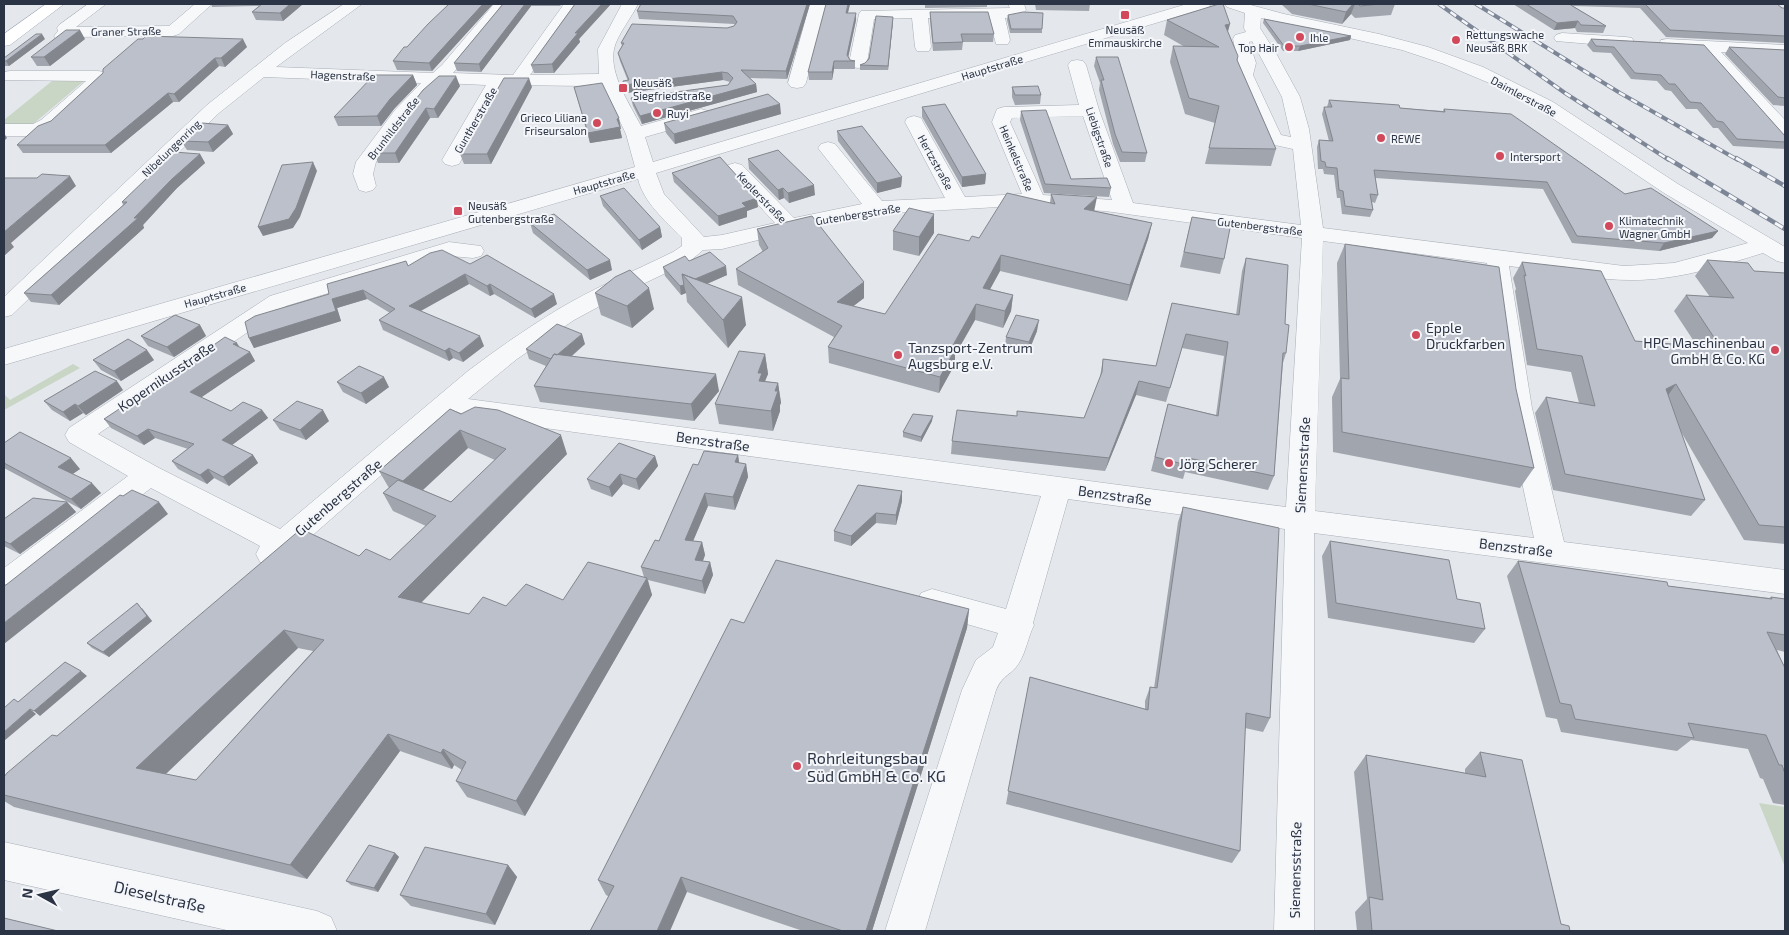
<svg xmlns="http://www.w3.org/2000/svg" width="1789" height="935" font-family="'Exo 2',sans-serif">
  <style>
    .green { fill: #c9d6c5 }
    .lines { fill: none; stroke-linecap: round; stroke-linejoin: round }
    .minor-casing { stroke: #a9aeb7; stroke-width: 1 }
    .major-casing { stroke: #a3abb8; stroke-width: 1 }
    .minor { fill: #f7f8fa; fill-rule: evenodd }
    .major { fill: #fff; fill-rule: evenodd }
    .rail-far1-casing { stroke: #7d8696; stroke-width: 4 }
    .rail-casing { stroke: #7d8696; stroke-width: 4.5 }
    .rail-far1 { stroke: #f4f6f9; stroke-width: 2.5; stroke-dasharray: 7; stroke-linecap: butt }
    .rail { stroke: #f4f6f9; stroke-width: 3; stroke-dasharray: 9; stroke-linecap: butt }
    .wall { fill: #a1a5ae; fill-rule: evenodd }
    .shaded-wall { fill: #83868d }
    .building { fill: #bbc0ca; stroke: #83868d; fill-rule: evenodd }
    .poi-dot { fill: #d1495b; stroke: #f4f6f9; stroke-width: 2 }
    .labels { text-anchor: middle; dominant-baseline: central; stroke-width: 4; stroke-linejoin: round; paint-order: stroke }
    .far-poi-label { font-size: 11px; fill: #2b3445; stroke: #f4f6f9; text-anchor: start }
    .far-street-label { font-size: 11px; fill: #2b3445; stroke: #f4f6f9 }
    .poi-label { font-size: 14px; fill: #2b3445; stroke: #f4f6f9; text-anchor: start }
    .street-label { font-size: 14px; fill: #2b3445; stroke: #f4f6f9 }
    .near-poi-label { font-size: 16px; fill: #2b3445; stroke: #f4f6f9; text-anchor: start }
    .near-street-label { font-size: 16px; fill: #2b3445; stroke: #f4f6f9 }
  </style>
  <rect width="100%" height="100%" fill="#e4e7ec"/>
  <path class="green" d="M 52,81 L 84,81 L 32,125 L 4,125 L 4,120 Z
    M 73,364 L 80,368 L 4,410 L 4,394 L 10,400 Z
    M 1759,803 L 1785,807 L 1785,867 Z"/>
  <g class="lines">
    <g class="minor-casing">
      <path id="minor" d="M 88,4 L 106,4 L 76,27 L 169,26 L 195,4 L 212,4 L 179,34 L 173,36 L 71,37 L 62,41 L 56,39 L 54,36 L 58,31 L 57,28 L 59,25 Z
        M 344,4 L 362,4 L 276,67 L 433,73 L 442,65 L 494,4 L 510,4 L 453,73 L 513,75 L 564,4 L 580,4 L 530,75 L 599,74 L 598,49 L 622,4 L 638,4 C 632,17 617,35 614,49 C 609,75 630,104 641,126 L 701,109 L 708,111 L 710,115 L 708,119 L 645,137 L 653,162 L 1187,4 L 1211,4 L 1209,7 L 656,173 L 664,194 L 704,237 L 722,235 L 775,223 L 725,169 L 728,165 L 735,163 L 742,165 L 794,218 L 862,204 L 818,148 L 821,144 L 828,142 L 835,144 L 882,201 L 945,198 L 905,122 L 907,118 L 914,116 L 921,118 L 923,122 L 965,197 L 1022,194 L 992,122 L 997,109 L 1004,107 L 1079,105 L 1068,65 L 1071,61 L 1077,60 L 1083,61 L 1086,65 L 1099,110 L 1133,203 L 1301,225 L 1293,149 L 1266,143 L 1263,139 L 1235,75 L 1238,63 L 1233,39 L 1235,35 L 1246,32 L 1244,28 L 1245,13 L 1227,7 L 1225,4 L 1247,4 L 1284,14 L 1379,34 L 1428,47 L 1483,67 L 1553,102 L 1678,184 L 1785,247 L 1785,263 L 1777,261 L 1763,253 C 1730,263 1697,274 1663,278 C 1613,285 1559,272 1509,266 L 1532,408 L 1564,542 L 1785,570 L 1785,594 L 1314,533 L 1314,931 L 1274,931 L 1285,529 L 1068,499 L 1033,623 L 1034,625 C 1028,637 1026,652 1019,663 C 1012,675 1003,674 996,690 L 925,931 L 885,931 L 962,690 L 976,660 L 993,647 L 998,633 L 921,611 L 917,602 L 921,593 L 932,589 L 1006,609 L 1041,496 L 450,415 L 282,562 L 271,566 L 260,562 L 256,554 L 260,546 L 151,488 L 15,594 L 4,597 L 4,568 L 128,476 L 69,442 L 65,435 L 69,428 L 270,296 L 449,242 L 481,246 L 484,251 L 481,256 L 473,258 L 450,256 L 286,306 L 98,434 L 159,468 L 280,529 L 468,371 C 497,349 526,329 557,310 C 594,288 634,271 673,252 L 682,246 L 682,238 C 665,220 644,203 638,179 L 4,365 L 4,349 L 635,167 L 626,134 L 602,84 L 588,86 L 504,85 L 459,164 L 452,166 L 445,164 L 442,160 L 486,85 L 442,83 L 425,98 L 376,162 L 373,174 L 376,186 L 373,190 L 366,192 L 359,190 L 353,174 L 356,162 L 395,110 L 421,83 L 264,77 L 219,113 L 12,315 L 4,317 L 4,297 L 207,105 L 285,43 ZM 1261,18 L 1402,50 L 1444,64 L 1494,85 L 1540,110 L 1664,193 L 1748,243 L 1674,263 L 1624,266 L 1323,228 L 1309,129 L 1300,97 L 1277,55 L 1260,28 ZM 1252,41 L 1282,97 L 1291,137 L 1281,135 L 1253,75 L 1256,63 L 1249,42 ZM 1083,116 L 1112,200 L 1043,195 L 1010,122 L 1012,118 ZM 1016,206 L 1105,211 L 1302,238 L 1286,507 L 468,399 L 517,359 L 574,320 L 626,292 L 689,262 L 703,250 L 722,249 L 831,222 L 876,214 ZM 1323,241 L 1487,263 L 1506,408 L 1534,538 L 1315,511 Z
        M 810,4 L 826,4 L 806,83 L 803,87 L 797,88 L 791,87 L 788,83 Z
        M 1008,4 L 1024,4 L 1026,10 L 1021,16 L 1005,18 L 1010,40 L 1008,44 L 996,44 L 989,18 L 928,18 L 931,47 L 929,51 L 917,51 L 915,47 L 912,18 L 874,19 L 867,63 L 864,67 L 858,68 L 852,67 L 849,63 L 859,14 L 861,11 L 1010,8 Z
        M 1562,33 L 1626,37 L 1632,38 L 1634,42 L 1632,46 L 1626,47 L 1556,41 L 1554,38 L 1556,35 Z
        M 1667,39 L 1785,45 L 1785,55 L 1721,52 L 1785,120 L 1785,137 L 1778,135 L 1701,51 L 1661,48 L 1659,44 L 1661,40 Z
        M 10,71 L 98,71 L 104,72 L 107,80 L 55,128 L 36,136 L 4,136 L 4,124 L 33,124 L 41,120 L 86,81 L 4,80 L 4,72 Z
        M 4,842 L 317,911 L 331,917 L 337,931 L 231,931 L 4,880 Z"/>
    </g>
    <g class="major-casing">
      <path id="major" d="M 46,4 L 64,4 L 10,45 L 4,46 L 4,34 Z"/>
    </g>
    <use href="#minor" class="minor"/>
    <use href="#major" class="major"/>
    <g class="rail-far1-casing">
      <path id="rail-far1" d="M 1439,4 L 1565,93 L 1669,160
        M 1476,4 L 1620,93 L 1738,160"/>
    </g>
    <g class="rail-casing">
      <path id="rail" d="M 1667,158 L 1785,229
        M 1736,158 L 1785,186"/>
    </g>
    <use href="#rail-far1" class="rail-far1"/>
    <use href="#rail" class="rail"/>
  </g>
  <path class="wall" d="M 211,4 L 303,4 L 283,21 L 256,20 L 252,12 L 259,6 L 212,7 Z
    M 449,4 L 493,4 L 432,71 L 397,70 L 393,61 Z
    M 503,4 L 562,4 L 560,6 L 531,6 L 481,72 L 457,71 L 454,63 Z
    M 575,4 L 611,4 L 579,39 L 580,42 L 554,73 L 534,73 L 531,65 Z
    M 810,4 L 787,79 L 750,78 L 756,84 L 757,92 L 642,124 L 633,106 L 631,98 L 728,85 L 730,82 L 723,80 L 626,93 L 623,81 L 628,81 L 620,61 L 618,53 L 622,46 L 621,43 L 727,28 L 734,26 L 735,25 L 734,24 L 639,19 L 637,11 Z
    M 850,4 L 848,13 L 856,20 L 848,57 L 850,60 L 855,61 L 855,69 L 834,69 L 832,80 L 809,80 L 808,72 Z
    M 925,4 L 987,4 L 987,7 L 925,8 Z
    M 1035,4 L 1090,4 L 1089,11 L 1036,10 Z
    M 1281,4 L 1395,4 L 1391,15 L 1355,18 L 1351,14 L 1342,24 L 1292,14 Z
    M 1513,4 L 1777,4 L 1782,8 L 1785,8 L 1785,44 L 1785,43 L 1666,37 L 1640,8 L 1573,6 L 1606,26 L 1603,33 L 1577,32 L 1575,28 L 1554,30 Z
    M 930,12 L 994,34 L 993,42 L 963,42 L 962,50 L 933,51 L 930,20 Z
    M 1008,15 L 1042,29 L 1042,33 L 1010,33 L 1007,20 Z
    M 1264,19 L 1351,36 L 1350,40 L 1298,51 L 1283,51 L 1263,23 Z
    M 1167,20 L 1228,32 L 1237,60 L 1276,149 L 1271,166 L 1205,164 L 1215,123 L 1185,114 L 1170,62 L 1173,46 L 1185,47 L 1164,35 Z
    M 893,21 L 888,70 L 860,70 L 860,65 L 865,63 Z
    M 45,39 L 9,66 L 4,66 L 4,58 Z
    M 85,39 L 50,66 L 37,66 L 31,57 Z
    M 1591,39 L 1704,45 L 1785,136 L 1785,149 L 1733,146 L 1718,128 L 1713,128 L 1697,109 L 1686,109 L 1671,91 L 1665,90 L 1657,81 L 1631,79 L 1611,53 L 1593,52 L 1587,45 Z
    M 247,47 L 225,67 L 219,66 L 179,102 L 173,102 L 111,153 L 23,153 L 17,145 L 51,121 L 103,73 Z
    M 1729,47 L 1785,50 L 1785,106 L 1773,105 L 1725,54 Z
    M 1096,57 L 1147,153 L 1145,162 L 1120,162 L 1113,144 L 1099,90 L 1100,83 L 1094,66 Z
    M 413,75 L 417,85 L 394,109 L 381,126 L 338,126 L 334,117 Z
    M 460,86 L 438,118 L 430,118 L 399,163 L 378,163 L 374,153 L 423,90 Z
    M 532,87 L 491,164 L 464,164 L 460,154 Z
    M 574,87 L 621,129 L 620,129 L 622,138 L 590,143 Z
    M 1012,87 L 1041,95 L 1040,104 L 1015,105 L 1012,97 Z
    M 1329,100 L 1400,108 L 1443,111 L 1444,109 L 1625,194 L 1718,231 L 1712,238 L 1659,251 L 1572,243 L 1543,189 L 1375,178 L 1378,195 L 1375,203 L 1372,202 L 1373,210 L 1370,217 L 1342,214 L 1340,198 L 1337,198 L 1334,175 L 1324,174 L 1323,169 L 1318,169 L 1317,147 L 1319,140 L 1329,141 L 1322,114 L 1324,107 L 1327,107 Z
    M 922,107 L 986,174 L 985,184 L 962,187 L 922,117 Z
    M 1021,111 L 1071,179 L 1111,188 L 1109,197 L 1044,193 L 1020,120 Z
    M 781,114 L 675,144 L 666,133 L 664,123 Z
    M 228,125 L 233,134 L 213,152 L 187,150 L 181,141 Z
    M 837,131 L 902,177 L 901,187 L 877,193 L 838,141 Z
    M 200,154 L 205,163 L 177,188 L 143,225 L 144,228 L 59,305 L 31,302 L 24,293 L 123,205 L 122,202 Z
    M 748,159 L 815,195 L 789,203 L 784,198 L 779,200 L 749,169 Z
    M 672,173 L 758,207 L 747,211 L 747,217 L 719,226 L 674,182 Z
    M 1051,194 L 1095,211 L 1152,223 L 1148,239 L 1127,301 L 1000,271 L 990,289 L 1013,295 L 1011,311 L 1003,328 L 975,320 L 955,355 L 955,364 L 939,393 L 829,363 L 828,347 L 834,337 L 738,285 L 736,269 L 763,252 L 759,245 L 757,229 L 864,282 L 864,298 L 853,306 L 885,314 L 969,241 L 979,238 L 1050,203 Z
    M 600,196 L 660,227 L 662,237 L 642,250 L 603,206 Z
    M 1192,217 L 1224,259 L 1220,274 L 1180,267 Z
    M 530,223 L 612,270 L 590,280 L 533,233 Z
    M 893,231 L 934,233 L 919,256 L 893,250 Z
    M 1345,244 L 1516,389 L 1534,468 L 1520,488 L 1333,452 L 1332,397 L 1340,379 L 1337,263 Z
    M 1246,258 L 1285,324 L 1286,353 L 1283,363 L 1274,476 L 1268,490 L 1185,472 L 1183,479 L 1151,471 L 1168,404 L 1216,415 L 1224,356 L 1182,348 L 1166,402 L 1136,395 L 1105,471 L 951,454 L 952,441 L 1017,416 L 1084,418 L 1100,377 L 1103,359 L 1156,366 L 1172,303 L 1236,315 L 1242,271 Z
    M 1707,260 L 1754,271 L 1785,273 L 1785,544 L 1744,540 L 1680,430 L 1705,500 L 1691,516 L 1553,490 L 1535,413 L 1546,397 L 1579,403 L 1571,372 L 1527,365 L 1515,291 L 1516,289 L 1513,278 L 1522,262 L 1635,341 L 1697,346 L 1674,311 L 1686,295 L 1710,297 L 1695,276 Z
    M 689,261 L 727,275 L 707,284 L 746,325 L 728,348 L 687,302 L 686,293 L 681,295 L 665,276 L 663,267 Z
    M 470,264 L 557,304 L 535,318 L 494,294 L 490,296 L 469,284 L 421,311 L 484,346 L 463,362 L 453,358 L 449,361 L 383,330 L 379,320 L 390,313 L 367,299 L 337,308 L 341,321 L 254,348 L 249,338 L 329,294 L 408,266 Z
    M 595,293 L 654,309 L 632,328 L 601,315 Z
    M 200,325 L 206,336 L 174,357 L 148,346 L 141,336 Z
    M 1037,331 L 1028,353 L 1005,347 L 1006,337 Z
    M 585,344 L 571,357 L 719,391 L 694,421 L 540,402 L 534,386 L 546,366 L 529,359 L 526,349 Z
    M 240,348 L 250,352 L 255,361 L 201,397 L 231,411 L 262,410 L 268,418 L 232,445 L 253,455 L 258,463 L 229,486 L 214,478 L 207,484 L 178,469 L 172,461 L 188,449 L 155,438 L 144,445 L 111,428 L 104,419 L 145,395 L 196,362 L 194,359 Z
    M 765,354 L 768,374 L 765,381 L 778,383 L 781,403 L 780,405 L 780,411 L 773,431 L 719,424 L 715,404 Z
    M 93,360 L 154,360 L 121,381 L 101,370 Z
    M 337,382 L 389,387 L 366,404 L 343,392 Z
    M 123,390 L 86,415 L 83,413 L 70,421 L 52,410 L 44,401 Z
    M 450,409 L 567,454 L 421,603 L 469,614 L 506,606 L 563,600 L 644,577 L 641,567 L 659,541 L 698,465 L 738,455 L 739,463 L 746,464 L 748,477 L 735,510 L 708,506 L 693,541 L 702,542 L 705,555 L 703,561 L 710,562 L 713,575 L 705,594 L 648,580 L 652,595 L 525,816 L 467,797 L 456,781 L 462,770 L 454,765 L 452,769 L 400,751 L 307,879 L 14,807 L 4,801 L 4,777 L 57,736 L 359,556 L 390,560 L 426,526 L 393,511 L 383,493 L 389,488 L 379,471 ZM 468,448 L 495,460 L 451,502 L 423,490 ZM 298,648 L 313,651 L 196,780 L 166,774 Z
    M 273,420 L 329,421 L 306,440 L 280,430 Z
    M 932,421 L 921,442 L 903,437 L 903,432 Z
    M 4,443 L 80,469 L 72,474 L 101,493 L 81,509 L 4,468 Z
    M 655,456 L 658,466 L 639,490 L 623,484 L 612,497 L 591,489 L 587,479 Z
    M 902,491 L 902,501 L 896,525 L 876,523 L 851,546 L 834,541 L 834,531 Z
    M 67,502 L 76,512 L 20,554 L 4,546 L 4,519 Z
    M 1183,507 L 1270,718 L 1263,732 L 1245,728 L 1240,851 L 1232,863 L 1006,804 L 1030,677 L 1145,709 L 1145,701 L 1150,687 L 1154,688 L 1178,522 Z
    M 1330,541 L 1457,599 L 1485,629 L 1474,643 L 1328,618 L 1322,556 Z
    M 1518,561 L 1668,586 L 1769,598 L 1771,597 L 1785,599 L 1785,652 L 1777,650 L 1785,668 L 1785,805 L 1773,803 L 1763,779 L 1760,778 L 1748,749 L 1691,740 L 1677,751 L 1561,732 L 1557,719 L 1546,717 L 1507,576 Z
    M 142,608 L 152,621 L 109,657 L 92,648 L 87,643 Z
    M 969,609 L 967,628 L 872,931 L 803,931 L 687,892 L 608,896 L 606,895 L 598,880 L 744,623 Z
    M 1480,752 L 1561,924 L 1570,931 L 1357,931 L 1355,912 L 1367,899 L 1354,772 L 1366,755 L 1465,773 L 1465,769 Z
    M 395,853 L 399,857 L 378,892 L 351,885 L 346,881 Z
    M 508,865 L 517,877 L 495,925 L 411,906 L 400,895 Z"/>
  <path class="shaded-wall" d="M 290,4 L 303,4 L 283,21 L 280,13 Z
    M 483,4 L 493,4 L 432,71 L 429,63 Z
    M 525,4 L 531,4 L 531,6 L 481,72 L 479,64 Z
    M 602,4 L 611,4 L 579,39 L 580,42 L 554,73 L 552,64 L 575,33 Z
    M 807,4 L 810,4 L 787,79 L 786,71 Z
    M 848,4 L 850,4 L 846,20 L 846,13 Z
    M 1353,4 L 1355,4 L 1351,14 L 1342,24 L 1346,12 Z
    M 856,13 L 856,20 L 847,63 L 847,55 Z
    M 893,17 L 893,21 L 888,70 L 888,66 Z
    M 1578,21 L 1575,28 L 1554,30 L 1557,23 Z
    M 1230,24 L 1226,39 L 1225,25 Z
    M 80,30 L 85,39 L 50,66 L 44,57 Z
    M 42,34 L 45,39 L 9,66 L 6,61 Z
    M 1351,36 L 1350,40 L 1298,51 L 1300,46 Z
    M 243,39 L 247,47 L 225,67 L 221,58 Z
    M 215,58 L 219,66 L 179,102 L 174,94 Z
    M 834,61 L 834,69 L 832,80 L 832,72 Z
    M 722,72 L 723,80 L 626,93 L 624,85 Z
    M 413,75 L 417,85 L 394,109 L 381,126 L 377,116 L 390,99 Z
    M 456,76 L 460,86 L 438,118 L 434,109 Z
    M 529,78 L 532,87 L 491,164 L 487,154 Z
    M 756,84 L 757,92 L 642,124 L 640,116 Z
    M 168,93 L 173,102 L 111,153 L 105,145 Z
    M 780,104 L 781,114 L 675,144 L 674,134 Z
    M 426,108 L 430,118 L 399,163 L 395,153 Z
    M 619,118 L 621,129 L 620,129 L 622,138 L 590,143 L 588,133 L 617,119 Z
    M 228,125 L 233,134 L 213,152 L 208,142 Z
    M 4,133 L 7,138 L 4,141 Z
    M 200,154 L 205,163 L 177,188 L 143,225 L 144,228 L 59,305 L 51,295 L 134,218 L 172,179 Z
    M 313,162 L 317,171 L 300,217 L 293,228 L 263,236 L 258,227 Z
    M 986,174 L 985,184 L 962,187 L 962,177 Z
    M 70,176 L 76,186 L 11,243 L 14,247 L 4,256 L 4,232 Z
    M 902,177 L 901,187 L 877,193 L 877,183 Z
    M 814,185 L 815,195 L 789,203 L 788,193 Z
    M 783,188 L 784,198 L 779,200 L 778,190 Z
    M 1097,197 L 1094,212 L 1084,209 Z
    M 757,198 L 758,207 L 747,211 L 747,217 L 719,226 L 718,216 L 742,203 Z
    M 934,214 L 934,233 L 919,256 L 919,237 Z
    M 1152,223 L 1148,239 L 1127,301 L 1130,285 Z
    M 660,227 L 662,237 L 642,250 L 639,240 Z
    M 1718,231 L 1712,238 L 1659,251 L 1664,243 Z
    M 1001,255 L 1000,271 L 982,304 L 983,288 Z
    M 610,260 L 612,270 L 590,280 L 587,270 Z
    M 726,266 L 727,275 L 695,289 L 689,282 Z
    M 465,274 L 469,284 L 413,315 L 409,306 Z
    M 864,282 L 864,298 L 838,318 L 837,302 Z
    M 490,284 L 494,294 L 490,296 L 487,286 Z
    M 684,285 L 686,293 L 681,295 L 680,286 Z
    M 649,288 L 654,309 L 632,328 L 627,306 Z
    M 363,290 L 367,299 L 337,308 L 341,321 L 254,348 L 249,338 L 332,299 Z
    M 554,294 L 557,304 L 535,318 L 531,309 Z
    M 1013,295 L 1011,311 L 1003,328 L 1005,311 Z
    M 742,297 L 746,325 L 728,348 L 723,320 Z
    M 976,304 L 975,320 L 955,355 L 955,364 L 939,393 L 940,377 L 952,347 Z
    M 1039,320 L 1037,331 L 1028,353 L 1029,342 Z
    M 200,325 L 206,336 L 174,357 L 167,347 Z
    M 582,334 L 585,344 L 555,370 L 551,360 Z
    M 480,336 L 484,346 L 463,362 L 459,353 Z
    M 237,343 L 242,351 L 233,344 Z
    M 449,348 L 453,358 L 449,361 L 445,351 Z
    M 147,350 L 154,360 L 121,381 L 114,371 Z
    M 250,352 L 255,361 L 196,401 L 190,392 Z
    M 765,354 L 768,374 L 763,386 L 761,401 L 758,373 Z
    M 716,374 L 719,391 L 694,421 L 691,404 Z
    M 384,377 L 389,387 L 366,404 L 361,393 Z
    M 117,381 L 123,390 L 86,415 L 78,406 Z
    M 1139,381 L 1136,395 L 1105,471 L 1109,458 Z
    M 778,383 L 781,403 L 780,405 L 780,411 L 773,431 L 771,411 L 775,391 Z
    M 1676,384 L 1664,401 L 1666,389 Z
    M 75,404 L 83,413 L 70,421 L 63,412 Z
    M 262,410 L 268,418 L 228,448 L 222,440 Z
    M 323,410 L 329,421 L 306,440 L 300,430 Z
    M 933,416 L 932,421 L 921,442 L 921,437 Z
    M 148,429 L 155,438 L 144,445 L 137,436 Z
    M 460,430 L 468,448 L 413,499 L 403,481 Z
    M 561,435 L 567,454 L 409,615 L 398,597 Z
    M 253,455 L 258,463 L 229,486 L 223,477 Z
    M 738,455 L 740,468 L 735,462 Z
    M 655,456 L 658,466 L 639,490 L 636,479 Z
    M 71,458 L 80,469 L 67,478 L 58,467 Z
    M 746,464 L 748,477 L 735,510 L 733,497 Z
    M 208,469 L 214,478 L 207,484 L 200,475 Z
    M 620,474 L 623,484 L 612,497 L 609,487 Z
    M 92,483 L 101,493 L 81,509 L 71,499 Z
    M 902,491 L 902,501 L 896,525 L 896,515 Z
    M 705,493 L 708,506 L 688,553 L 685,540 Z
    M 67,502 L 76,512 L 20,554 L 10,544 Z
    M 159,502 L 168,514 L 4,644 L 4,623 Z
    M 876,513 L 876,523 L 851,546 L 851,536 Z
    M 702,542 L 705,555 L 698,573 L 695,560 Z
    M 710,562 L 713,575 L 705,594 L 702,581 Z
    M 647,578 L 652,595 L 525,816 L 516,801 Z
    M 137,603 L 152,621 L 109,657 L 103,652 Z
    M 969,609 L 967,628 L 872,931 L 866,931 Z
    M 284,630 L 298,648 L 155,784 L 136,768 Z
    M 81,671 L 87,676 L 40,716 L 34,711 Z
    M 30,709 L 36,714 L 4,741 L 4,732 Z
    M 388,734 L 400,751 L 307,879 L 290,865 Z
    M 443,749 L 454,765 L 452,769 L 441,753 Z
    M 395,853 L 399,857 L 378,892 L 374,888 Z
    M 508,865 L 517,877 L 495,925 L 486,914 Z
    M 681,877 L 687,892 L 670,931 L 657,931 Z"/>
  <path class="building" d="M 262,4 L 290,4 L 280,13 L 252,12 Z
    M 449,4 L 483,4 L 429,63 L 393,61 L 404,47 L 407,47 L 428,24 Z
    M 503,4 L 525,4 L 479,64 L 454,63 Z
    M 575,4 L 602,4 L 575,33 L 578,33 L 552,64 L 531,65 Z
    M 641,4 L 807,4 L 786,71 L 741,70 L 756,84 L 640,116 L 631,98 L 728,85 L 733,78 L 728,73 L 722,72 L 624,85 L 623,81 L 629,80 L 618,53 L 624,43 L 621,43 L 632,24 L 727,28 L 734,26 L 737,22 L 733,16 L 637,11 Z
    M 826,4 L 848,4 L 846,13 L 856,13 L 847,55 L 850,60 L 855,61 L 834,61 L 832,72 L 808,72 Z
    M 1219,4 L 1223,4 L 1230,24 L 1225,25 L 1238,56 L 1237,60 L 1276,149 L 1209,148 L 1219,106 L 1189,98 L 1173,46 L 1219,47 L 1167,20 Z
    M 1308,4 L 1353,4 L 1346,12 Z
    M 1358,4 L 1380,4 L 1360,6 Z
    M 1526,4 L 1569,4 L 1606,26 L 1581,25 L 1578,21 L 1557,23 Z
    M 1645,4 L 1777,4 L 1782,8 L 1785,8 L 1785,36 L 1670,30 Z
    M 930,12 L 988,12 L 994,34 L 961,34 L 963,42 L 933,43 Z
    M 1023,12 L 1043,13 L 1042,29 L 1011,29 L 1008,15 Z
    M 876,16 L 893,17 L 888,66 L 860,65 L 865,63 L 869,59 Z
    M 1264,19 L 1351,36 L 1300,46 L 1284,46 Z
    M 66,30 L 80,30 L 44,57 L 31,57 Z
    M 36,34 L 42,34 L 6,61 L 4,61 L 4,58 Z
    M 146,36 L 243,39 L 221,58 L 215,58 L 174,94 L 168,93 L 105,145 L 17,145 L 38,126 L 51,121 L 103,73 L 103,69 L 138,39 L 143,39 Z
    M 1591,39 L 1704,45 L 1785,136 L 1785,142 L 1737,139 L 1723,122 L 1717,121 L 1701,103 L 1690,102 L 1675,84 L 1669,84 L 1661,75 L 1635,73 L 1614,47 L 1596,46 Z
    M 1729,47 L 1785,50 L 1785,98 L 1778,97 Z
    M 1096,57 L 1118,57 L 1147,153 L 1122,152 L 1115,134 L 1101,80 L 1104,80 Z
    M 374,75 L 413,75 L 390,99 L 377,116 L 334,117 Z
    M 439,76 L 456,76 L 434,109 L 426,108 L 395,153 L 374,153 L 423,90 Z
    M 504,78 L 529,78 L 487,154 L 460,154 Z
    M 602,83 L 619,118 L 617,119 L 620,127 L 588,133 L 574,87 Z
    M 1038,86 L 1041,95 L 1015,95 L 1012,87 Z
    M 768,94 L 780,104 L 674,134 L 664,123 Z
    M 1329,100 L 1399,105 L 1400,108 L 1445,112 L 1444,109 L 1511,114 L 1625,194 L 1651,188 L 1718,231 L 1664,243 L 1577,236 L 1547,182 L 1374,170 L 1378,195 L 1370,194 L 1373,210 L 1345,206 L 1343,191 L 1339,190 L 1337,168 L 1326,167 L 1325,162 L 1321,161 L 1319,140 L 1333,141 L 1324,107 L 1332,107 Z
    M 945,104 L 986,174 L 962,177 L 922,107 Z
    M 1046,110 L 1071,179 L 1107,178 L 1111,188 L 1045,184 L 1021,111 Z
    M 202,123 L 228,125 L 208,142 L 181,141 Z
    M 862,126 L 902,177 L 877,183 L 837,131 Z
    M 778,150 L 814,185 L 788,193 L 783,188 L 778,190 L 748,159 Z
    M 174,152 L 200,154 L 172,179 L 134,218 L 138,218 L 51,295 L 24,293 L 127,202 L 122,202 Z
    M 720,157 L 757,198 L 742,203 L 746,207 L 718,216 L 672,173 Z
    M 313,162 L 296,208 L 289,219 L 258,227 L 282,165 Z
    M 42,174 L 70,176 L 4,232 L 4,178 L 37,178 Z
    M 624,188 L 660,227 L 639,240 L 600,196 Z
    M 1007,193 L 1055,204 L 1051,194 L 1097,197 L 1084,209 L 1152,223 L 1130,285 L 1001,255 L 983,288 L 1013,295 L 1005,311 L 976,304 L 952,347 L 956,348 L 940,377 L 828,347 L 842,326 L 736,269 L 768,248 L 757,229 L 812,216 L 864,282 L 837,302 L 885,314 L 938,234 L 969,241 L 972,236 L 979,238 Z
    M 909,208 L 934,214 L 919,237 L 893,231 Z
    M 554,214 L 610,260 L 587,270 L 530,223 Z
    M 1192,217 L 1231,223 L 1224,259 L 1184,252 Z
    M 1345,244 L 1499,267 L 1516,389 L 1534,468 L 1342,432 L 1341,378 L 1349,379 Z
    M 442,250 L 470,264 L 487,255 L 554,294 L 531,309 L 490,284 L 487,286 L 465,274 L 409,306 L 480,336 L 459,353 L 449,348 L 445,351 L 379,320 L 395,309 L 363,290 L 332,299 L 336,311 L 249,338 L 245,322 L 255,316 L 329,294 L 327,284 L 406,261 L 408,266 L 430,253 Z
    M 710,252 L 726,266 L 695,279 L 682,274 L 684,285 L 680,286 L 663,267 L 685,256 L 689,261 Z
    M 1246,258 L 1288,265 L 1285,324 L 1289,325 L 1286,353 L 1283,353 L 1274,476 L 1188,458 L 1187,465 L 1155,457 L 1168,404 L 1218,416 L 1228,342 L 1186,334 L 1170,388 L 1139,381 L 1109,458 L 952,441 L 957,410 L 1017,416 L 1017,411 L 1084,418 L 1102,372 L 1103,359 L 1156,366 L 1172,303 L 1239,315 Z
    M 1707,260 L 1748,263 L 1754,271 L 1785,273 L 1785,527 L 1759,525 L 1676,384 L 1666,389 L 1705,500 L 1565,474 L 1546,397 L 1595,406 L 1582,356 L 1537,349 L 1524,275 L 1526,276 L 1522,262 L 1601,271 L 1635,341 L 1721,348 L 1686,295 L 1734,298 Z
    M 630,270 L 649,288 L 627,306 L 595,293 L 615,277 Z
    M 682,274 L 742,297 L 723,320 Z
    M 175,315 L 200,325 L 167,347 L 141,336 Z
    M 1016,315 L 1039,320 L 1029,342 L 1006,337 Z
    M 557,324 L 582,334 L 557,355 L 554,354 L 551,359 L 526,349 Z
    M 225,337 L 237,343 L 233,344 L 250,352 L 190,392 L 231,411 L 243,402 L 262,410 L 222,440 L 253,455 L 223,477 L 208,469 L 200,475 L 172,461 L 194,444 L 148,429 L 137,436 L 104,419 L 142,394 L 145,395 L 198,360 L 194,359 Z
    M 128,339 L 147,350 L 114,371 L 93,360 Z
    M 739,351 L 765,354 L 758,373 L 762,373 L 759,381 L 778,383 L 775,391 L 778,391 L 771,411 L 715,404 Z
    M 554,354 L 716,374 L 691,404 L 534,386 Z
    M 359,366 L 384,377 L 361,393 L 337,382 Z
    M 95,371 L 117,381 L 78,406 L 75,404 L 63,412 L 44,401 Z
    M 297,401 L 323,410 L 300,430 L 273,420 Z
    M 475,407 L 498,410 L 561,435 L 398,597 L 469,614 L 483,597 L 506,606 L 526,584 L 563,600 L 588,562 L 647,578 L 516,801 L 456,781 L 466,762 L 443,749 L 441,753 L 388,734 L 290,865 L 4,795 L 4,777 L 7,773 L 52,735 L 57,736 L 301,529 L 359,556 L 366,549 L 390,560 L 436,516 L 383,493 L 398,480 L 451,502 L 506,449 L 460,430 L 403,481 L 379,471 L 450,409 L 461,414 ZM 284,630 L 324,640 L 196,780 L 136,768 Z
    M 913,414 L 933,416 L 921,437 L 903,432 Z
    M 20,432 L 71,458 L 58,467 L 92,483 L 71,499 L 4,463 L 4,443 Z
    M 619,443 L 655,456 L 636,479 L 620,474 L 609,487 L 587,479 Z
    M 704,451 L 738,455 L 735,462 L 746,464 L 733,497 L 705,493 L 685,540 L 702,542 L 695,560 L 710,562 L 702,581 L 641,567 L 655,540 L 659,541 L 693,464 L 698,465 Z
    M 858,485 L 902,491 L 896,515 L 876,513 L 851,536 L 834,531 Z
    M 132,490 L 159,502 L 4,623 L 4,585 L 6,585 L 120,495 L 123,496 Z
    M 33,498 L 67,502 L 10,544 L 4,541 L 4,519 Z
    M 1183,507 L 1279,528 L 1270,718 L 1246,713 L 1240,851 L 1008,791 L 1030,677 L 1148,710 L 1150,687 L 1157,688 Z
    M 1330,541 L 1449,560 L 1457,599 L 1480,603 L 1485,629 L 1336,603 Z
    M 776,560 L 969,609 L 866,931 L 843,931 L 681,877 L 657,931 L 590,931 L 614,886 L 598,880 L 731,619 L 744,623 Z
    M 1518,561 L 1667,582 L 1668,586 L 1772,599 L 1771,597 L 1785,599 L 1785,635 L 1767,632 L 1785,668 L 1785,774 L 1782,765 L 1779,765 L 1766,735 L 1688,723 L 1694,738 L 1575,719 L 1571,705 L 1560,703 Z
    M 137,603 L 147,616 L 103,652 L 87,643 Z
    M 65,662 L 81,671 L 34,711 L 30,709 L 4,732 L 4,708 L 14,699 L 18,702 Z
    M 1480,752 L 1522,760 L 1561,924 L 1569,926 L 1570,931 L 1372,931 L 1369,897 L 1383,900 L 1366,755 L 1486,777 Z
    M 369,845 L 395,853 L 374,888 L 346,881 Z
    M 425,847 L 508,865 L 486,914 L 400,895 Z
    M 4,918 L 58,931 L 4,931 Z"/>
  <g class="poi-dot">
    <rect x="1120" y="10" width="10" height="10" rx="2.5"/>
    <circle cx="1300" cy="37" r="5"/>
    <circle cx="1456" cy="40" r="5"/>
    <circle cx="1289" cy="47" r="5"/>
    <rect x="618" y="83" width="10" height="10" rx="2.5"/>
    <circle cx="657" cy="113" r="5"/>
    <circle cx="597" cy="123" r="5"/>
    <circle cx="1381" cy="138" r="5"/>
    <circle cx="1500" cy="156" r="5"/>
    <rect x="453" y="206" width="10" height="10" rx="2.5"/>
    <circle cx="1609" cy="226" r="5"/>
    <circle cx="1416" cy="335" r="5"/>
    <circle cx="1775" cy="350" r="5"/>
    <circle cx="898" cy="355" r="5"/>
    <circle cx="1169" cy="463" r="5"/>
    <circle cx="797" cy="766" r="5"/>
  </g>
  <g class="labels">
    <g class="far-poi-label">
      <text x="1125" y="29" text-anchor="middle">Neusäß<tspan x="1125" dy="13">Emmauskirche</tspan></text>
      <text x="1466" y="34">Rettungswache<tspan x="1466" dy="13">Neusäß BRK</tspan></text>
      <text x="1310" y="37">Ihle</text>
      <text x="1279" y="47" text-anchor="end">Top Hair</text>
      <text x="633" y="82">Neusäß<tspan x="633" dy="13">Siegfriedstraße</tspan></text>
      <text x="667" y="113">Ruyi</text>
      <text x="587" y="117" text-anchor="end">Grieco Liliana<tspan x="587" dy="13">Friseursalon</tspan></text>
      <text x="1391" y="138">REWE</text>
      <text x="1510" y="156">Intersport</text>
      <text x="468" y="205">Neusäß<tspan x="468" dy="13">Gutenbergstraße</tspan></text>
      <text x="1619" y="220">Klimatechnik<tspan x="1619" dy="13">Wagner GmbH</tspan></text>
    </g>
    <g class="far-street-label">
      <text transform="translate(126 31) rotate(-1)">Graner Straße</text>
      <text transform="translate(992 67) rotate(-17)">Hauptstraße</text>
      <text transform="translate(343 75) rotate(2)">Hagenstraße</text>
      <text transform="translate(1524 96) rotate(28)">Daimlerstraße</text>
      <text transform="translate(475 120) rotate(-60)">Guntherstraße</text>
      <text transform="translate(393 128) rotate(-52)">Brunhildstraße</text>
      <text transform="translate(1100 137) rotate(71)">Liebigstraße</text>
      <text transform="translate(171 148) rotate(-44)">Nibelungenring</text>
      <text transform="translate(1017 158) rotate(67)">Heinkelstraße</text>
      <text transform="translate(936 162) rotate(61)">Hertzstraße</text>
      <text transform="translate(604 182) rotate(-16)">Hauptstraße</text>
      <text transform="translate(762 197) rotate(46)">Keplerstraße</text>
      <text transform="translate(858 214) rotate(-9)">Gutenbergstraße</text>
      <text transform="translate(1260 226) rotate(7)">Gutenbergstraße</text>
      <text transform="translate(215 295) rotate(-16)">Hauptstraße</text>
    </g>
    <g class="poi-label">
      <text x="1426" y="327">Epple<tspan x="1426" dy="16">Druckfarben</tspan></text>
      <text x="1765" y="342" text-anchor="end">HPC Maschinenbau<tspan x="1765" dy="16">GmbH &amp; Co. KG</tspan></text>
      <text x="908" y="347">Tanzsport-Zentrum<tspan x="908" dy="16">Augsburg e.V.</tspan></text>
      <text x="1179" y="463">Jörg Scherer</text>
    </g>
    <g class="street-label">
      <text transform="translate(166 376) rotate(-34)">Kopernikusstraße</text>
      <text transform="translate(713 441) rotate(8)">Benzstraße</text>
      <text transform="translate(1302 465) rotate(-87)">Siemensstraße</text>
      <text transform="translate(1115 495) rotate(8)">Benzstraße</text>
      <text transform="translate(338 497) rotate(-41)">Gutenbergstraße</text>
      <text transform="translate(1516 547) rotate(7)">Benzstraße</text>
      <text transform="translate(1295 870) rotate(-89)">Siemensstraße</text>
    </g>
    <g class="near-poi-label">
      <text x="807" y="757">Rohrleitungsbau<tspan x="807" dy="18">Süd GmbH &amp; Co. KG</tspan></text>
    </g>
    <g class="near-street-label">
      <text transform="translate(160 896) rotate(13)">Dieselstraße</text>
    </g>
  </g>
  <rect width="1789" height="935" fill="none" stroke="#2b3445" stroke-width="10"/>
  <g transform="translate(40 895) rotate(278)" stroke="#f4f6f9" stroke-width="4" paint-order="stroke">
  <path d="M0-4L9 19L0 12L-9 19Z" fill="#2b3445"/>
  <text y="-8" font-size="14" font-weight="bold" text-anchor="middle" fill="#2b3445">N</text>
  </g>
</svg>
